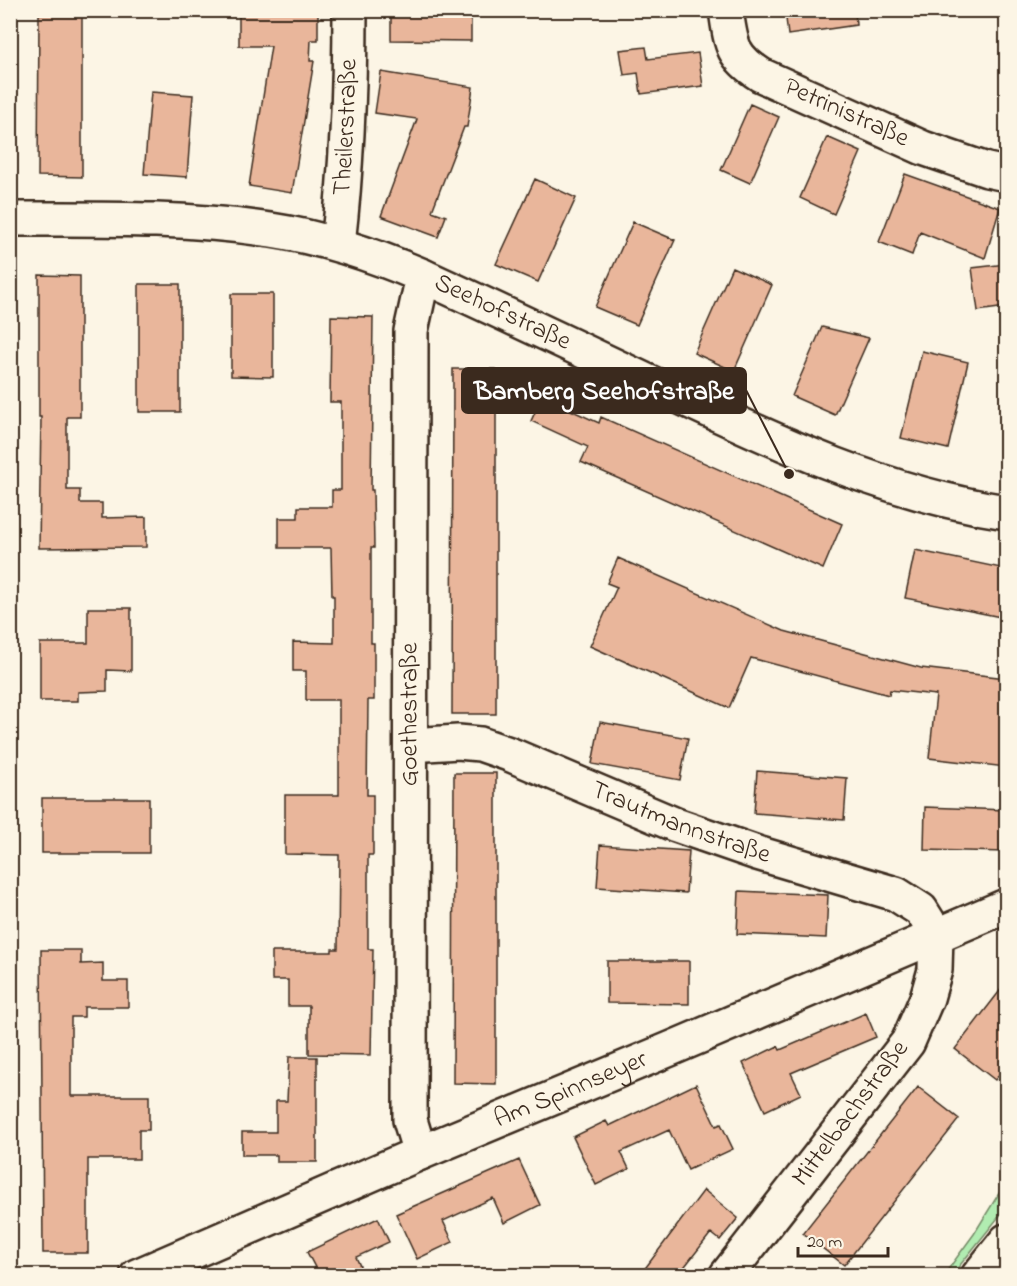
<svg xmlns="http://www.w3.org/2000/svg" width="1017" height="1286" font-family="'Indie Flower',sans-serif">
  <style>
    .green { fill: #b1ecb1; stroke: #768b68; stroke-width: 1.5 }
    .building { fill: #e9b69b; stroke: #3b2a1e; stroke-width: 1.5 }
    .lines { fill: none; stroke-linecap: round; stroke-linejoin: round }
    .minor-casing { stroke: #3b2a1e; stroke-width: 38 }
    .secondary-casing { stroke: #3b2a1e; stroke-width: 38 }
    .minor { stroke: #fcf5e5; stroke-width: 33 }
    .secondary { stroke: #fcf5e5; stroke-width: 33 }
    .labels { text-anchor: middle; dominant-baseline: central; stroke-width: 4.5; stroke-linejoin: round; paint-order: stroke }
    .street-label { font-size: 26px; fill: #3b2a1e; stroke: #fcf5e5 }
    .leader { fill: none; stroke: #3b2a1e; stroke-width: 2 }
    .callout-dot { fill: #3b2a1e; stroke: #fcf5e5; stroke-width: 2 }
    .callout { fill: #3b2a1e; stroke: #3b2a1e; stroke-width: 2 }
    .callout-label { font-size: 27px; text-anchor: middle; font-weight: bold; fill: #fff }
  </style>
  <rect width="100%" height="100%" fill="#fcf5e5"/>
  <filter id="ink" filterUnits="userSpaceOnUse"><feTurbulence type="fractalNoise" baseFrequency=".0167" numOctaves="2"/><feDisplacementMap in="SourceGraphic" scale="12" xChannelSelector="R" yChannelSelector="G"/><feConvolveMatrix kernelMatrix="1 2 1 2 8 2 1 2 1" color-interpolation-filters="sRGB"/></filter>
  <g filter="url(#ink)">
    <path class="green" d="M 1006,1182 L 1006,1208 L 952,1275 L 944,1275 L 974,1234 Z"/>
    <path class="building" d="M 239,10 L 318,10 L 318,40 L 311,40 L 310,61 L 314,61 L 292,193 L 249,186 L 271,46 L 239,46 Z
      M 391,10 L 471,10 L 471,41 L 391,40 Z
      M 785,10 L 855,10 L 856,25 L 788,35 Z
      M 39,14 L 82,14 L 82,177 L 38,176 Z
      M 646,47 L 648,59 L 698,53 L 703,86 L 641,94 L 638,73 L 624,75 L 620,50 Z
      M 381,72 L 473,87 L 467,127 L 464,127 L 432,211 L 446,216 L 438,237 L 381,216 L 417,119 L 375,113 Z
      M 151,92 L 193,95 L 187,177 L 144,174 Z
      M 750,104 L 779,117 L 750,183 L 721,170 Z
      M 827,137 L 861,152 L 834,214 L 800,198 Z
      M 905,174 L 1000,208 L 985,258 L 920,232 L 912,255 L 879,242 Z
      M 535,179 L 576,198 L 538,282 L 496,264 Z
      M 633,222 L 675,240 L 637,325 L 595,307 Z
      M 1006,264 L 1006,307 L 978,311 L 972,268 Z
      M 732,267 L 772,285 L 734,371 L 694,353 Z
      M 39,275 L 80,276 L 80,417 L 67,417 L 67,490 L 80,490 L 80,503 L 102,503 L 102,518 L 146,517 L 146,547 L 39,548 L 41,417 L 39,417 Z
      M 139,284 L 180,284 L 180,412 L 139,412 Z
      M 231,294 L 273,294 L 273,377 L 231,376 Z
      M 331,316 L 373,317 L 371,490 L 373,490 L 374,548 L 371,548 L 371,643 L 374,643 L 374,700 L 368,700 L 367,795 L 373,795 L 373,855 L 368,855 L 368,949 L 373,949 L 371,1055 L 309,1054 L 309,1006 L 288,1006 L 288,980 L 272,980 L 272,952 L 332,952 L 332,949 L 338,949 L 339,855 L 285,854 L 285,795 L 339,795 L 339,700 L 306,700 L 306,671 L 293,671 L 293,642 L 334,643 L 334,596 L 332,596 L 331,548 L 279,548 L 279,518 L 298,518 L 298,507 L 332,507 L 332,490 L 341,490 L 341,402 L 330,402 Z
      M 822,327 L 869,338 L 835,415 L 792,396 Z
      M 922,351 L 968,362 L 948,449 L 901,438 Z
      M 453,369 L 496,369 L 496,714 L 452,714 Z
      M 542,397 L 599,423 L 601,417 L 842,524 L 823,569 L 581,462 L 588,447 L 531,421 Z
      M 915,550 L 1006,569 L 1006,618 L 905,598 Z
      M 618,558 L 784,631 L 921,668 L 1006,678 L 1006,767 L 929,758 L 936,695 L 890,690 L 889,695 L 751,658 L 729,708 L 590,646 L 617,587 L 607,583 Z
      M 88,608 L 131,608 L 131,671 L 107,670 L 107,691 L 78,692 L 78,701 L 40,701 L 40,643 L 88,643 Z
      M 600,722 L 688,738 L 680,780 L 592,764 Z
      M 757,771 L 847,778 L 844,820 L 754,813 Z
      M 454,773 L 496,773 L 496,1084 L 453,1083 Z
      M 42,798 L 149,798 L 149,853 L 42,853 Z
      M 925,807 L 1006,810 L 1006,852 L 924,850 Z
      M 600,845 L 689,851 L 686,893 L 597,887 Z
      M 739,891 L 828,895 L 826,938 L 737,934 Z
      M 41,950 L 81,950 L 81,964 L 103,963 L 103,981 L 128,981 L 128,1007 L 84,1007 L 84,1017 L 71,1017 L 71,1096 L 149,1096 L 149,1130 L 139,1130 L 139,1159 L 88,1159 L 88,1253 L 43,1253 Z
      M 607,961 L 689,961 L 689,1004 L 607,1003 Z
      M 1006,983 L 1006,1066 L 995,1080 L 955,1049 Z
      M 866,1013 L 876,1037 L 791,1073 L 801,1094 L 765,1111 L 743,1063 L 778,1046 L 780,1050 Z
      M 289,1057 L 317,1057 L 317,1162 L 277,1162 L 277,1155 L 242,1155 L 242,1132 L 276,1132 L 276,1101 L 287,1101 Z
      M 696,1084 L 716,1126 L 721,1124 L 733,1149 L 688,1170 L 669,1130 L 621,1152 L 629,1169 L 596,1185 L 573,1137 L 606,1121 L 609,1126 Z
      M 918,1087 L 959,1119 L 844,1265 L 803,1233 Z
      M 519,1160 L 540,1205 L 504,1223 L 493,1198 L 443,1221 L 453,1242 L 417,1259 L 396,1214 Z
      M 704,1190 L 738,1218 L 720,1240 L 711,1233 L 678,1275 L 640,1275 Z
      M 378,1218 L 389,1242 L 356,1257 L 364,1275 L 319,1275 L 307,1252 Z"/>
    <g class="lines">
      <g class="minor-casing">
        <g id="minor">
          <path id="s1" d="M 726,10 C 731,44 731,56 761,75 L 923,148 L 987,170 L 1006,174"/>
          <path id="s2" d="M 10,219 C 97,219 185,217 271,230 C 324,238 374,255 423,276 C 506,314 588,353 670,392 C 778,443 887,494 1006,512"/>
          <path id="s3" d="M 338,244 C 347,166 350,89 350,10"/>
          <path id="s4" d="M 411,745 L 458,742 L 480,744 L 509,754 L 676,825 L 757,853 L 896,894 L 921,910 L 936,934 L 935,970 L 927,998 L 908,1042 L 726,1276"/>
          <path id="s5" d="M 420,1153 L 410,1120 L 411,331 L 423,276"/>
          <path id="s6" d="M 137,1276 L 420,1153 L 670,1049 L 1006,906"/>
        </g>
      </g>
      <g class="secondary-casing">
        <path id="secondary" d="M 978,1276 L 1006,1241"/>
      </g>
      <use href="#minor" class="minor"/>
      <use href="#secondary" class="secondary"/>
    </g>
  </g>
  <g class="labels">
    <g class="street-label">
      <text stroke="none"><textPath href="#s1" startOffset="171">Petrinistraße</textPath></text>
      <text stroke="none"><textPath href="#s3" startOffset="117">Theilerstraße</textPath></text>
      <text stroke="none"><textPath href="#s2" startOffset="508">Seehofstraße</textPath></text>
      <text stroke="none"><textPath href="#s5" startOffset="440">Goethestraße</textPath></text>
      <text stroke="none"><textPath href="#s4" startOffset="285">Trautmannstraße</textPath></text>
      <text stroke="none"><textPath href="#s6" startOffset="472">Am Spinnseyer</textPath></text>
      <text transform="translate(851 1114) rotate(-53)">Mittelbachstraße</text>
    </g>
  </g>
  <path class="leader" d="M789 474L746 390"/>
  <circle class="callout-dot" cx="789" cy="474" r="6"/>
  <rect class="callout" x="462" y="368" width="284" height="45" rx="6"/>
  <g class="callout-label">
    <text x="604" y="399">Bamberg Seehofstraße</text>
  </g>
  <rect width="1017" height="1286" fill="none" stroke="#fcf5e5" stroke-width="36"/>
  <rect x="18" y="18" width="981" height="1250" fill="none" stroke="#3b2a1e" stroke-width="2" filter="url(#ink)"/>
  <path d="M798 1247v9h90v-9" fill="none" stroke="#3b2a1e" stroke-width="3"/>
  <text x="807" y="1247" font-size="18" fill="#3b2a1e" stroke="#fcf5e5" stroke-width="4.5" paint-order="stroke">20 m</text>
</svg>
